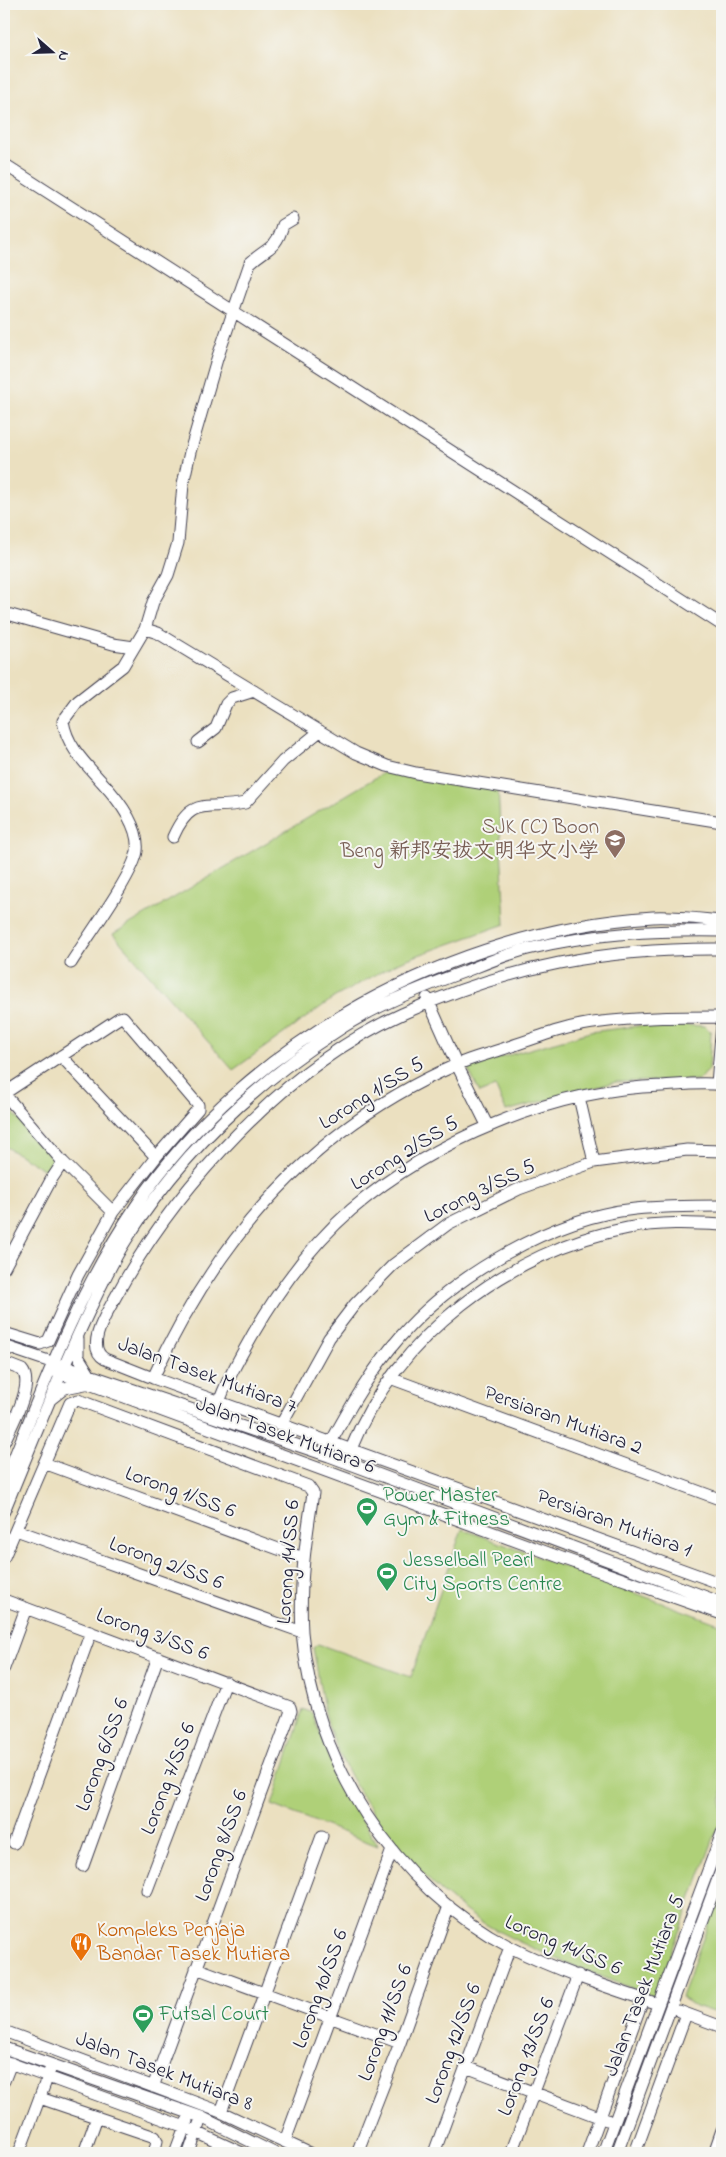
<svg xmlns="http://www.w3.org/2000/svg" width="726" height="2157" font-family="'Indie Flower','LXGW WenKai TC',sans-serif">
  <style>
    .green { fill: #afd078; stroke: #68795a }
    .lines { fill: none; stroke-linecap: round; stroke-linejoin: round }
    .minor-casing { stroke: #403e4f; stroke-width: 13 }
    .minor { stroke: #fff; stroke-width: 11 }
    .labels { text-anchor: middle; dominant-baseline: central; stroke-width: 4; stroke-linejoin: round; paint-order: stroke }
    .education-label { font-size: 21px; fill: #785e54; stroke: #f6f6f2; text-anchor: end }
    .street-label { font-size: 21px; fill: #22223b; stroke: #f6f6f2 }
    .leisure-label { font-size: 21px; fill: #27864d; stroke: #f6f6f2; text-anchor: start }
    .food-label { font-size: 21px; fill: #c56008; stroke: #f6f6f2; text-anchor: start }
  </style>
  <rect width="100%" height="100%" fill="#f6f6f2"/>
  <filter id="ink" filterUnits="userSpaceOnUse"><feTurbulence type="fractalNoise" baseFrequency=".02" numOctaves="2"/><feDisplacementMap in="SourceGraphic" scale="10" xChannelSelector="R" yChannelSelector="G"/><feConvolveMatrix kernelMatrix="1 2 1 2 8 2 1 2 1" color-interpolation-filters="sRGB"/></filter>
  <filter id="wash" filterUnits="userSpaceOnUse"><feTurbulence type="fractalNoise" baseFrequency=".0096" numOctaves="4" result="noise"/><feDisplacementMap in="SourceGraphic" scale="20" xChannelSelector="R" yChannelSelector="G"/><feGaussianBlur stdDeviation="1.12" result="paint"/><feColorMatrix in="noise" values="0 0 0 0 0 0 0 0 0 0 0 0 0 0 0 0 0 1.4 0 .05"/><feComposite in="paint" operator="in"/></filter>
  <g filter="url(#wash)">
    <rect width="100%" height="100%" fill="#ebe0c0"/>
    <path class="green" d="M 390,769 L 498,787 L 505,924 L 399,962 L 335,997 L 233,1070 L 113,934 Z
      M 654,1024 L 705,1026 L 711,1032 L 709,1070 L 698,1080 L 616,1082 L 506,1111 L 495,1086 L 480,1093 L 467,1067 L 590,1032 Z
      M 4,1103 L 54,1158 L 45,1170 L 4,1146 Z
      M 462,1529 L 722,1625 L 722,1816 L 655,1997 C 600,1976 544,1956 492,1928 C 425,1891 358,1807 332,1736 C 322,1709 319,1676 313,1648 L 318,1644 L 411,1677 Z
      M 303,1709 L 312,1713 C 330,1760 351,1803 378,1846 L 272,1805 Z
      M 722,1888 L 722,2015 L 695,2006 L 681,1997 Z"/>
  </g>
  <g filter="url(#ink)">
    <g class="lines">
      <g class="minor-casing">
        <path id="minor" d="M 4,164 L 722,625
          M 4,613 L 113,644 L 134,647
          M 145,629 L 158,633 L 356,753 L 387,766 L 416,773 L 722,822
          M 198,742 L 216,728 L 226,704 L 232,698 L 254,691
          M 173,837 C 192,794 207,811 245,803 L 283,761 L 320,731
          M 722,949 C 607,948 508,966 402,1014 C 286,1066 175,1187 115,1298 C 107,1313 84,1347 105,1359 L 153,1378 L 722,1584
          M 71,963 C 86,939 134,874 137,851 C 140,826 116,797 101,781 C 84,762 67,746 63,721 L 78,701 L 123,666 L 145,629 L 153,602 L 168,575 L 178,543 L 183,484 L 190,452 L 217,359 L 250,263 C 267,247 276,250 283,225 L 293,219
          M 427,998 L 457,1065 L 487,1125
          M 61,1056 L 156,1157
          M 717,1084 L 722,1024
          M 579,1097 L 594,1162
          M 4,1268 L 51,1180 L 63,1162
          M 4,1333 L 40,1344 L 48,1341 L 78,1275 L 113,1212 L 156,1157 L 198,1109 L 198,1105 L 123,1017 L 119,1018 L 8,1091 L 6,1096 L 63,1162 L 113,1212
          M 78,1339 L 78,1356 L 89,1374
          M 4,1346 L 329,1456 L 722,1603
          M 4,1363 L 22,1370 C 35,1384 11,1426 4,1442
          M 54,1371 L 562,1558 L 722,1614
          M 153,1378 C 217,1238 313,1127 456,1065 C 471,1058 488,1054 503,1049 C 535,1038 568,1025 601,1022 C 641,1017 682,1017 722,1017
          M 390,1378 L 722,1500
          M 51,1399 L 65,1388 L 85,1384
          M 217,1408 C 225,1383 240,1357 253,1334 C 279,1289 312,1244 351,1210 C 433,1140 554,1089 662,1086 C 681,1085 703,1082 722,1085
          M 282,1423 L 329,1338 L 355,1304 L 393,1265 L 448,1224 L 519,1189 L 594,1162 L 687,1150 L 722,1151
          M 331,1442 C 351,1405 372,1369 400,1337 C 453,1276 553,1217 635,1209 C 664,1206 693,1206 722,1206
          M 351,1449 C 395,1337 510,1250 628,1228 C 660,1222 690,1223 722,1225
          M 44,1463 L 303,1558
          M 4,1483 C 42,1389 78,1291 136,1206 C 249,1039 454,930 653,917 C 676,916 699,919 722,921
          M 4,1511 C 28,1452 52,1393 78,1335 C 93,1303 107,1270 126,1240 C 181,1154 256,1082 343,1027 C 381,1003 424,986 466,971 C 486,963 507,954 528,949 C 593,933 656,930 722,931
          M 16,1530 L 302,1632
          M 4,1557 L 70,1403 L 78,1400 L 308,1486 L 313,1493 C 306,1539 299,1585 302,1632 C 313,1761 394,1887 510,1947 C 555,1970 609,1988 658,2004
          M 4,1600 L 290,1707 L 291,1711 L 153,2087
          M 4,1668 L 26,1608
          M 14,1843 L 91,1632
          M 83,1866 L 158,1657
          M 147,1890 L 226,1682
          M 196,1968 L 400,2043
          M 679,2011 L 722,2027
          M 4,2031 L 221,2112 L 309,2153
          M 4,2048 L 201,2117 L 274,2153
          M 4,2061 L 185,2127 L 242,2153
          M 466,2067 L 607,2120
          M 4,2081 L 11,2063
          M 40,2098 L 155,2137 L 157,2141 L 154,2153
          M 221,2112 L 322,1836
          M 285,2141 L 392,1850
          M 19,2153 L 50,2070
          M 84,2153 L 97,2117
          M 175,2153 L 187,2121
          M 189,2153 L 199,2124
          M 357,2153 L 400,2043 L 449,1906
          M 434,2153 L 510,1947
          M 511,2153 L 578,1975
          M 587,2153 L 643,1999
          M 603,2153 L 722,1833
          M 617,2153 L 722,1868
          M 635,2153 L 686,2014
          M 714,2153 L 722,2130"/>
      </g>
      <use href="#minor" class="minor"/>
    </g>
  </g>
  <defs>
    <g id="school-pin" transform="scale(1.125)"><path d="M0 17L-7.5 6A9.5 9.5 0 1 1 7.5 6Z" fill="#8d6e63" stroke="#f6f6f2"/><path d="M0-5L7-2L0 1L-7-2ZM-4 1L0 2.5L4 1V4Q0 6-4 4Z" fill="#fff"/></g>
    <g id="stadium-pin" transform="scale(1.125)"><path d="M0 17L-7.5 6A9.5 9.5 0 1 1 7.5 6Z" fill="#2e9e5b" stroke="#f6f6f2"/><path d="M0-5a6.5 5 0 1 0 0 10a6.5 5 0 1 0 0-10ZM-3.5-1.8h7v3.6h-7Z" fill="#fff"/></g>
    <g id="restaurant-pin" transform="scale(1.125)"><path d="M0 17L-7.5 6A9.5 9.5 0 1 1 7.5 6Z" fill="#e8710a" stroke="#f6f6f2"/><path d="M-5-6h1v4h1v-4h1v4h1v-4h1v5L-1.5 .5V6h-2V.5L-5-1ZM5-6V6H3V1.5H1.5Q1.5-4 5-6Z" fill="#fff"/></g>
  </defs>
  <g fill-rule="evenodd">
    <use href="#school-pin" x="615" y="840"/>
    <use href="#stadium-pin" x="367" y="1508"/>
    <use href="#stadium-pin" x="387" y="1573"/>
    <use href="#restaurant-pin" x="81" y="1943"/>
    <use href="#stadium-pin" x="143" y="2015"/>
  </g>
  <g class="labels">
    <g class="education-label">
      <text x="599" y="828">SJK (C) Boon<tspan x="599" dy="24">Beng 新邦安拔文明华文小学</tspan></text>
    </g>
    <g class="street-label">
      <text transform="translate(372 1094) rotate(-32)">Lorong 1/SS 5</text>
      <text transform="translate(405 1154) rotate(-32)">Lorong 2/SS 5</text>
      <text transform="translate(480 1192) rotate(-26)">Lorong 3/SS 5</text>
      <text transform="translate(207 1376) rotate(20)">Jalan Tasek Mutiara 7</text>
      <text transform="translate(563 1421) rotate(20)">Persiaran Mutiara 2</text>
      <text transform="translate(285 1436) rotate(20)">Jalan Tasek Mutiara 6</text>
      <text transform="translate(180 1493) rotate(20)">Lorong 1/SS 6</text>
      <text transform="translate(614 1524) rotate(20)">Persiaran Mutiara 1</text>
      <text transform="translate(289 1562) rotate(-86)">Lorong 14/SS 6</text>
      <text transform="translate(166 1564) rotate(20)">Lorong 2/SS 6</text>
      <text transform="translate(152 1635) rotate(20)">Lorong 3/SS 6</text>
      <text transform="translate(103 1755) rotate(-70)">Lorong 6/SS 6</text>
      <text transform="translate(169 1779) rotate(-69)">Lorong 7/SS 6</text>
      <text transform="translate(222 1846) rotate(-70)">Lorong 8/SS 6</text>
      <text transform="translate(563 1946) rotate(23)">Lorong 14/SS 6</text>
      <text transform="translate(645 1986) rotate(-69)">Jalan Tasek Mutiara 5</text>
      <text transform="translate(321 1989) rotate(-70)">Lorong 10/SS 6</text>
      <text transform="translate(386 2023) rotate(-70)">Lorong 11/SS 6</text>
      <text transform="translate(454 2044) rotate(-70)">Lorong 12/SS 6</text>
      <text transform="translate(527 2057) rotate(-69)">Lorong 13/SS 6</text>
      <text transform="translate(164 2072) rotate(21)">Jalan Tasek Mutiara 8</text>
    </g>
    <g class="leisure-label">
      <text x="383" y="1496">Power Master<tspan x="383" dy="24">Gym &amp; Fitness</tspan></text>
      <text x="403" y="1561">Jesselball Pearl<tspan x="403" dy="24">City Sports Centre</tspan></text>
      <text x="159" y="2015">Futsal Court</text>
    </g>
    <g class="food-label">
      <text x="97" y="1931">Kompleks Penjaja<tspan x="97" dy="24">Bandar Tasek Mutiara</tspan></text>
    </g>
  </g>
  <rect width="726" height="2157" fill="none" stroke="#f6f6f2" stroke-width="20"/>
  <g transform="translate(52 52) rotate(110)" stroke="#f6f6f2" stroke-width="4" paint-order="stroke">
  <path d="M0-4L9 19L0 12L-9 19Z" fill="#22223b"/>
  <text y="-8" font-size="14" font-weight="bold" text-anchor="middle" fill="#22223b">N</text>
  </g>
</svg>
